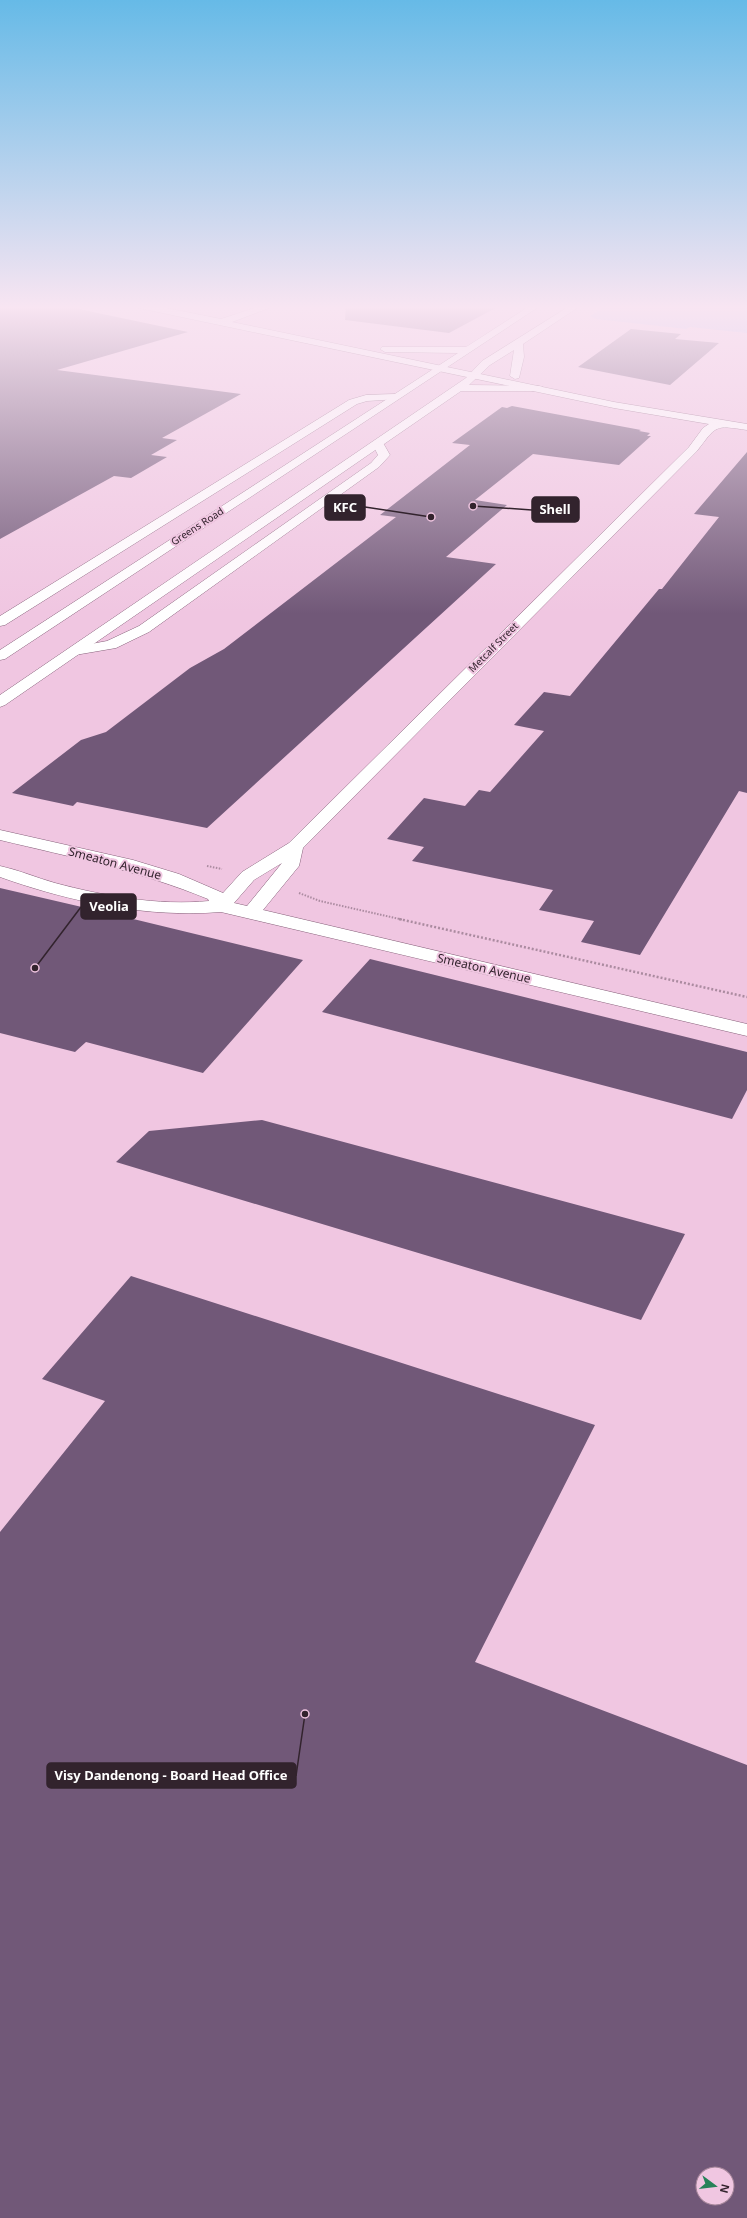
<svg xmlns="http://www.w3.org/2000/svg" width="747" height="2218" font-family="'Noto Sans',sans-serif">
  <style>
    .green { fill: #b6bdf0 }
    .building { fill: #715878; fill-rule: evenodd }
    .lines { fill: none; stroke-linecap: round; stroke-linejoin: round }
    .minor-casing { stroke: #87627b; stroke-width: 1 }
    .major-casing { stroke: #87627b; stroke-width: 1 }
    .path-far1 { stroke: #ab8ba0; stroke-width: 2; stroke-dasharray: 1.5 1.5; stroke-linecap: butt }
    .path { stroke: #ab8ba0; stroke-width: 2.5; stroke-dasharray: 2 2; stroke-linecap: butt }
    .minor { fill: #fff; fill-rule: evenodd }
    .major { fill: #fff; fill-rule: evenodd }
    .labels { text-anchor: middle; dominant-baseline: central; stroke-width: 4; stroke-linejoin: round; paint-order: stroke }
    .far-street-label { font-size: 10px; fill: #32232d; stroke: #f0c6e1 }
    .street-label { font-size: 12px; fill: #32232d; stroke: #f0c6e1 }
    .leader { fill: none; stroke: #32232d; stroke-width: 1.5 }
    .callout-dot { fill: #32232d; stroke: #f0c6e1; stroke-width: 1.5 }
    .callout { fill: #32232d; stroke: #32232d; stroke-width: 1.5 }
    .callout-label { font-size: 13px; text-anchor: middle; font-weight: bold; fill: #fff }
  </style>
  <rect width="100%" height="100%" fill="#f0c6e1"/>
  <path class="green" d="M 610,304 L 747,304 L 747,333 L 690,327 L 686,329 L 596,319 L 590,316 Z"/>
  <path class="building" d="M 0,304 L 55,304 L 188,332 L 57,370 L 241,394 L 162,438 L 177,440 L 151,455 L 167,457 L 131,478 L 114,476 L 0,539 Z
    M 346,304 L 503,304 L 449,333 L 345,320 Z
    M 631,329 L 681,334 L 675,339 L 719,343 L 670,385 L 578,367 Z
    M 512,406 L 641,430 L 639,431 L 650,433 L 647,436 L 651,436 L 619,465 L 533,454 L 475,500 L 507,505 L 446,557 L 496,564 L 207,828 L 77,802 L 73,806 L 12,793 L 81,740 L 106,732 L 190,668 L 224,649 L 396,517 L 380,515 L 470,445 L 452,443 L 502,407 L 507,408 Z
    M 747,452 L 747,793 L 739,791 L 640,955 L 581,942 L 594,921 L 539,910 L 553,890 L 412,861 L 424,847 L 387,839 L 424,798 L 465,806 L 479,790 L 490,792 L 544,731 L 514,725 L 544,692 L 570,696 L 659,589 L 662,589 L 719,517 L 694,514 Z
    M 0,888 L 125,917 L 303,960 L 203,1073 L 86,1042 L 75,1052 L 0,1033 Z
    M 370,959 L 747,1052 L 747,1090 L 732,1119 L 322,1012 Z
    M 262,1120 L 685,1234 L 641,1320 L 116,1162 L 149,1131 Z
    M 131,1276 L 595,1425 L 475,1662 L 747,1765 L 747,2218 L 0,2218 L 0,1532 L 105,1401 L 42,1379 ZM 703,2174 L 727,2174 L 727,2198 L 703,2198 Z"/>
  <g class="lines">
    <g class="minor-casing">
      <path id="minor" d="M 130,304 L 146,304 L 221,319 L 267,304 L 280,304 L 232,322 L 614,402 L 747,424 L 747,430 C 714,425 717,425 697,451 L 303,848 L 299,866 L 263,910 L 747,1024 L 747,1036 L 221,912 C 147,918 70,902 0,877 L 0,866 C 19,870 37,878 55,883 C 104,896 158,906 209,901 L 208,899 C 140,871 71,857 0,840 L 0,830 L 133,860 L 179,874 L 223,893 L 242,872 L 289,843 L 689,447 L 703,428 L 709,424 L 614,408 L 134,307 ZM 282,863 L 247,906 L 234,903 L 254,880 Z
        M 395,394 L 399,395 L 399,399 L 367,401 L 357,404 L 5,625 L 0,626 L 0,616 L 349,400 L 366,395 Z
        M 378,440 L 382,441 L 390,455 L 379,467 L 149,632 L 116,648 L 75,655 L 70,654 L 68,651 L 70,648 L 75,647 L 107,641 L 139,626 L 371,463 L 378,455 L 372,443 Z"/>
    </g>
    <g class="major-casing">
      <path id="major" d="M 533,304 L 543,304 L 5,659 L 0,660 L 0,650 L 458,353 L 385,352 L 380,349 L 382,347 L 466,347 Z
        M 573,304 L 583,304 L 523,344 L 524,357 L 519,378 L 515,379 L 510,376 L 514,350 L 490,365 L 469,385 L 539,386 L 543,387 L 543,391 L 461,391 L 5,705 L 0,707 L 0,695 L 466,378 L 482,361 Z"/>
    </g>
    <path class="path-far1" d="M 207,866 L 222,869
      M 299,893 L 320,901 L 404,920"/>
    <path class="path" d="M 399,919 L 747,997"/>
    <use href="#minor" class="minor"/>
    <use href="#major" class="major"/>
  </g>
  <linearGradient id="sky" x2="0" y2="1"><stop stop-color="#66bae7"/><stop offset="0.5" stop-color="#f8e5f2"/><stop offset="1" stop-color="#f8e5f2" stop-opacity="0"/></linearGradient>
  <rect width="747" height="614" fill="url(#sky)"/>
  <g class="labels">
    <g class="far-street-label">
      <text transform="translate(197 526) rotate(-33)">Greens Road</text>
      <text transform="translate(493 647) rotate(-45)">Metcalf Street</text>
    </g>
    <g class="street-label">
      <text transform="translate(115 863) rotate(15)">Smeaton Avenue</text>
      <text transform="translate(484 968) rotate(13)">Smeaton Avenue</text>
    </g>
  </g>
  <path class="leader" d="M431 517L365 507M473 506L532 510M35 968L81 907M305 1714L296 1776"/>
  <g class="callout-dot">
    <circle cx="431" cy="517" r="4"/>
    <circle cx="473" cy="506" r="4"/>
    <circle cx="35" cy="968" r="4"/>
    <circle cx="305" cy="1714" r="4"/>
  </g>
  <g class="callout">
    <rect x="325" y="495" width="40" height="25" rx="4"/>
    <rect x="532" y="497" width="47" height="25" rx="4"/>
    <rect x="81" y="894" width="55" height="25" rx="4"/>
    <rect x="47" y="1763" width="249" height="25" rx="4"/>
  </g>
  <g class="callout-label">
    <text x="345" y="512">KFC</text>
    <text x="555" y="514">Shell</text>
    <text x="109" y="911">Veolia</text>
    <text x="171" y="1780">Visy Dandenong - Board Head Office</text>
  </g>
  <g transform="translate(715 2186) rotate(105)"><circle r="19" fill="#f0c6e1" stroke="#a48599"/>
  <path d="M0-3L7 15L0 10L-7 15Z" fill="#278258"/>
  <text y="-6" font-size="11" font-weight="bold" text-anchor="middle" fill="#32232d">N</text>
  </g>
</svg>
